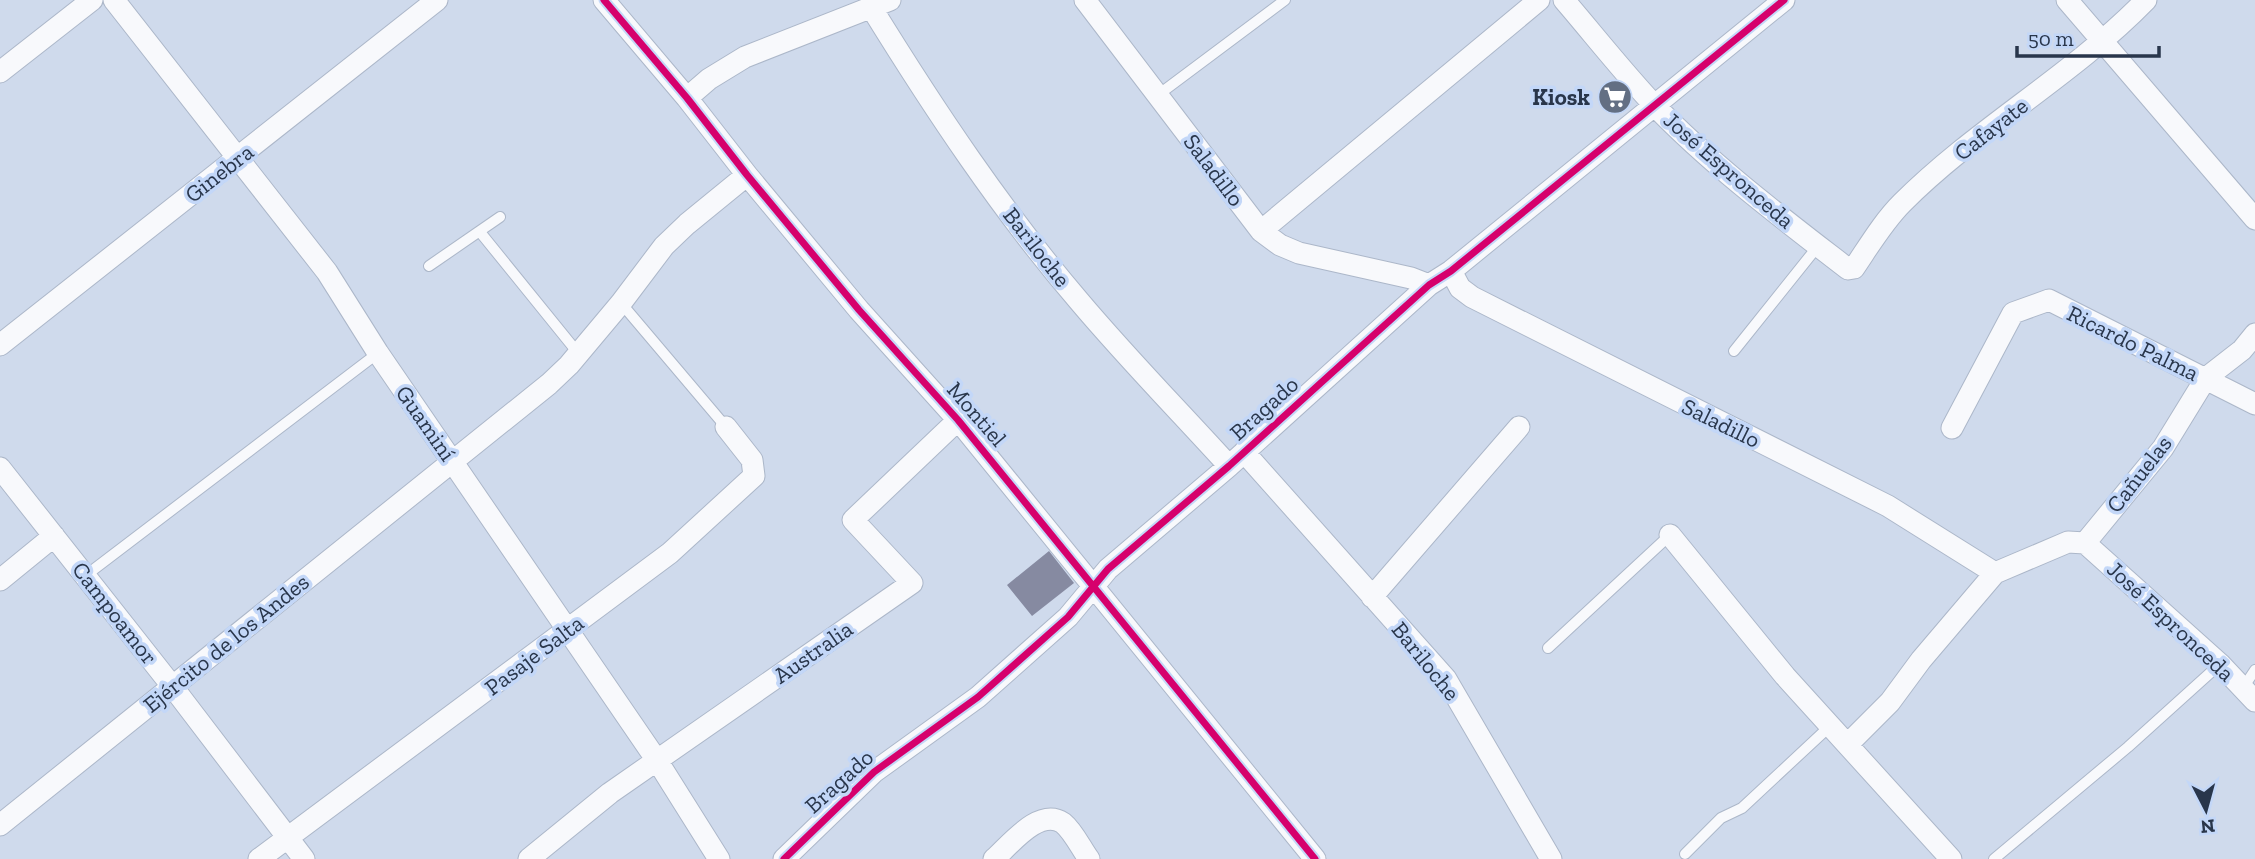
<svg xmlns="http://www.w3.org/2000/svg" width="2255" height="859" font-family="'Zilla Slab',serif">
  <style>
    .building { fill: #868aa1 }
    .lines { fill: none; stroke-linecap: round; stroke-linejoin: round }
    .service-casing { stroke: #acb7c9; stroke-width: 12 }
    .minor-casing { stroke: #acb7c9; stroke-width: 23 }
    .service { stroke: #f8f9fc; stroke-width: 10 }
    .minor { stroke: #f8f9fc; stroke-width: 21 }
    .cycleway-casing { stroke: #c3d7f8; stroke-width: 11 }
    .cycleway { stroke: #d6006c; stroke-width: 7 }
    .labels { text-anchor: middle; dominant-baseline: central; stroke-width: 7; stroke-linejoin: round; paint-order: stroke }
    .poi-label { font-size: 23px; font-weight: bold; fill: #29364b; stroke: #c3d7f8; text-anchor: end }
    .street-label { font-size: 23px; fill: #29364b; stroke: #c3d7f8 }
  </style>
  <rect width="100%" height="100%" fill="#cfdaec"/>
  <path class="building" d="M 1615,82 L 1630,100 L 1614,112 L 1600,95 Z
    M 1049,551 L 1074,583 L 1032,616 L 1007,585 Z"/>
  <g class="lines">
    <g class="service-casing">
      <path id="service" d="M 1158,95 L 1285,0
        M 480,232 L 578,353
        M 429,266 L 500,217
        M 621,303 L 726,427
        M 1734,351 L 1818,246
        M 85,576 L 378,353
        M 1548,648 L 1670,535
        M 2243,688 L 2255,670
        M 1685,854 L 1721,818 L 1742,808 L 1829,727
        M 1994,859 L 2128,747 L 2220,664"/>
    </g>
    <g class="minor-casing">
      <path id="minor" d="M 114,0 L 327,272 L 378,353 L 658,762 L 719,859
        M 604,0 L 687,98 L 747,175 L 859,310 L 958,420 L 1315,859
        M 1085,0 L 1261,231 L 1280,245 L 1299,253 L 1411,278 L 1429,285
        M 1564,0 C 1594,35 1623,72 1655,106 C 1713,166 1782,218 1848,269 L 1854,268 C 1869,246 1883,222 1902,203 C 1977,128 2072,76 2146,0
        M 2067,0 L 2255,219
        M 871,7 C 934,109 1001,210 1079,301 C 1127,358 1179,411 1229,466
        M 0,72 L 92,0
        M 687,98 L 709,79 L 745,57 L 890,0
        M 1261,231 L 1539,0
        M 1451,271 L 1460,288 L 1472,297 L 1888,506 L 1995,573
        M 0,345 L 437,0
        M 1952,428 L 2013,313 L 2049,300 L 2255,404
        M 1244,452 L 1446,679 L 1551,859
        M 0,468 L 172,686 L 304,859
        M 1670,535 L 1785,676 L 1951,859
        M 2085,543 L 2163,448 L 2206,378 L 2242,350 L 2255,334
        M 2085,543 L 2220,664 L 2255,701
        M 0,580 L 54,536
        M 1372,597 L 1519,427
        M 1848,744 L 1890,702 L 1921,660 L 1995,573 L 2068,542 L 2085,543
        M 0,825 L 549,384 L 569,365 L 621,303 L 664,246 L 687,224 L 747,175
        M 259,859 L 670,553 L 754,476 L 752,460 L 726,427
        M 529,859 L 610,793 L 912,583 L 853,520 L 958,420
        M 784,859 L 874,772 L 978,697 L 1068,617 L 1108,569 L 1229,466 L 1429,285 L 1451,271 L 1784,0
        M 994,859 C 1010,845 1039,807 1063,823 C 1073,831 1081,848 1089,859"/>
    </g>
    <use href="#service" class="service"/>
    <use href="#minor" class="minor"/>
    <g class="cycleway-casing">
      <path id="cycleway" d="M 604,0 L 687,98 L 747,175 L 859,310 L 958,420 L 1315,859
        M 784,859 L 874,772 L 978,697 L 1068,617 L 1108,569 L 1229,466 L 1429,285 L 1451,271 L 1784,0"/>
    </g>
    <use href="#cycleway" class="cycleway"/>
  </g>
  <defs>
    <g id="supermarket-disc" transform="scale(1.75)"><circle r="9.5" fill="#636f83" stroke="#c3d7f8"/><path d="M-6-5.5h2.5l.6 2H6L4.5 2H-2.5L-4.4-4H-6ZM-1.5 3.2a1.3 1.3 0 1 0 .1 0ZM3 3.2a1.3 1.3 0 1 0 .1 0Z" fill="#fff"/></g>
  </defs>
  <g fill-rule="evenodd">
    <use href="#supermarket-disc" x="1615" y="97"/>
  </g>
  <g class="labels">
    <g class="poi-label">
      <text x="1590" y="97">Kiosk</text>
    </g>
    <g class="street-label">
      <text transform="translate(1991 129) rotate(-38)">Cafayate</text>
      <text transform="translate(1214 170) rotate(53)">Saladillo</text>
      <text transform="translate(1729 170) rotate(41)">José Espronceda</text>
      <text transform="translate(219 173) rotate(-38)">Ginebra</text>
      <text transform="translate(1037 247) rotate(52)">Bariloche</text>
      <text transform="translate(2133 343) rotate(26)">Ricardo Palma</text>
      <text transform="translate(1264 408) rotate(-42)">Bragado</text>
      <text transform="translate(977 414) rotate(49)">Montiel</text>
      <text transform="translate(426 423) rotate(55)">Guaminí</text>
      <text transform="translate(1721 423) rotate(26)">Saladillo</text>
      <text transform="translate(2139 474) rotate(-52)">Cañuelas</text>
      <text transform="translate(115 613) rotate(52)">Campoamor</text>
      <text transform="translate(2171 621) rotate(43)">José Espronceda</text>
      <text transform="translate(226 643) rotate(-39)">Ejército de los Andes</text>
      <text transform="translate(813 652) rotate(-35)">Australia</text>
      <text transform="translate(534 655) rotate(-37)">Pasaje Salta</text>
      <text transform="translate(1426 661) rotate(51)">Bariloche</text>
      <text transform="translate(839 781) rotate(-42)">Bragado</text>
    </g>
  </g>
  <g transform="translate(2206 810) rotate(174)" stroke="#c3d7f8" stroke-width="5" paint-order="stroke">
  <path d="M0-5L12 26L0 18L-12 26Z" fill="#29364b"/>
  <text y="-10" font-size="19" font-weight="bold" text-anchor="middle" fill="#29364b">N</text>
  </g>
  <path d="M2017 46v10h142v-10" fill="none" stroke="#29364b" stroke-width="3.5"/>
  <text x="2028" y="46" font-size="21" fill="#29364b" stroke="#c3d7f8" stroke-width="5" paint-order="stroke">50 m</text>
</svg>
